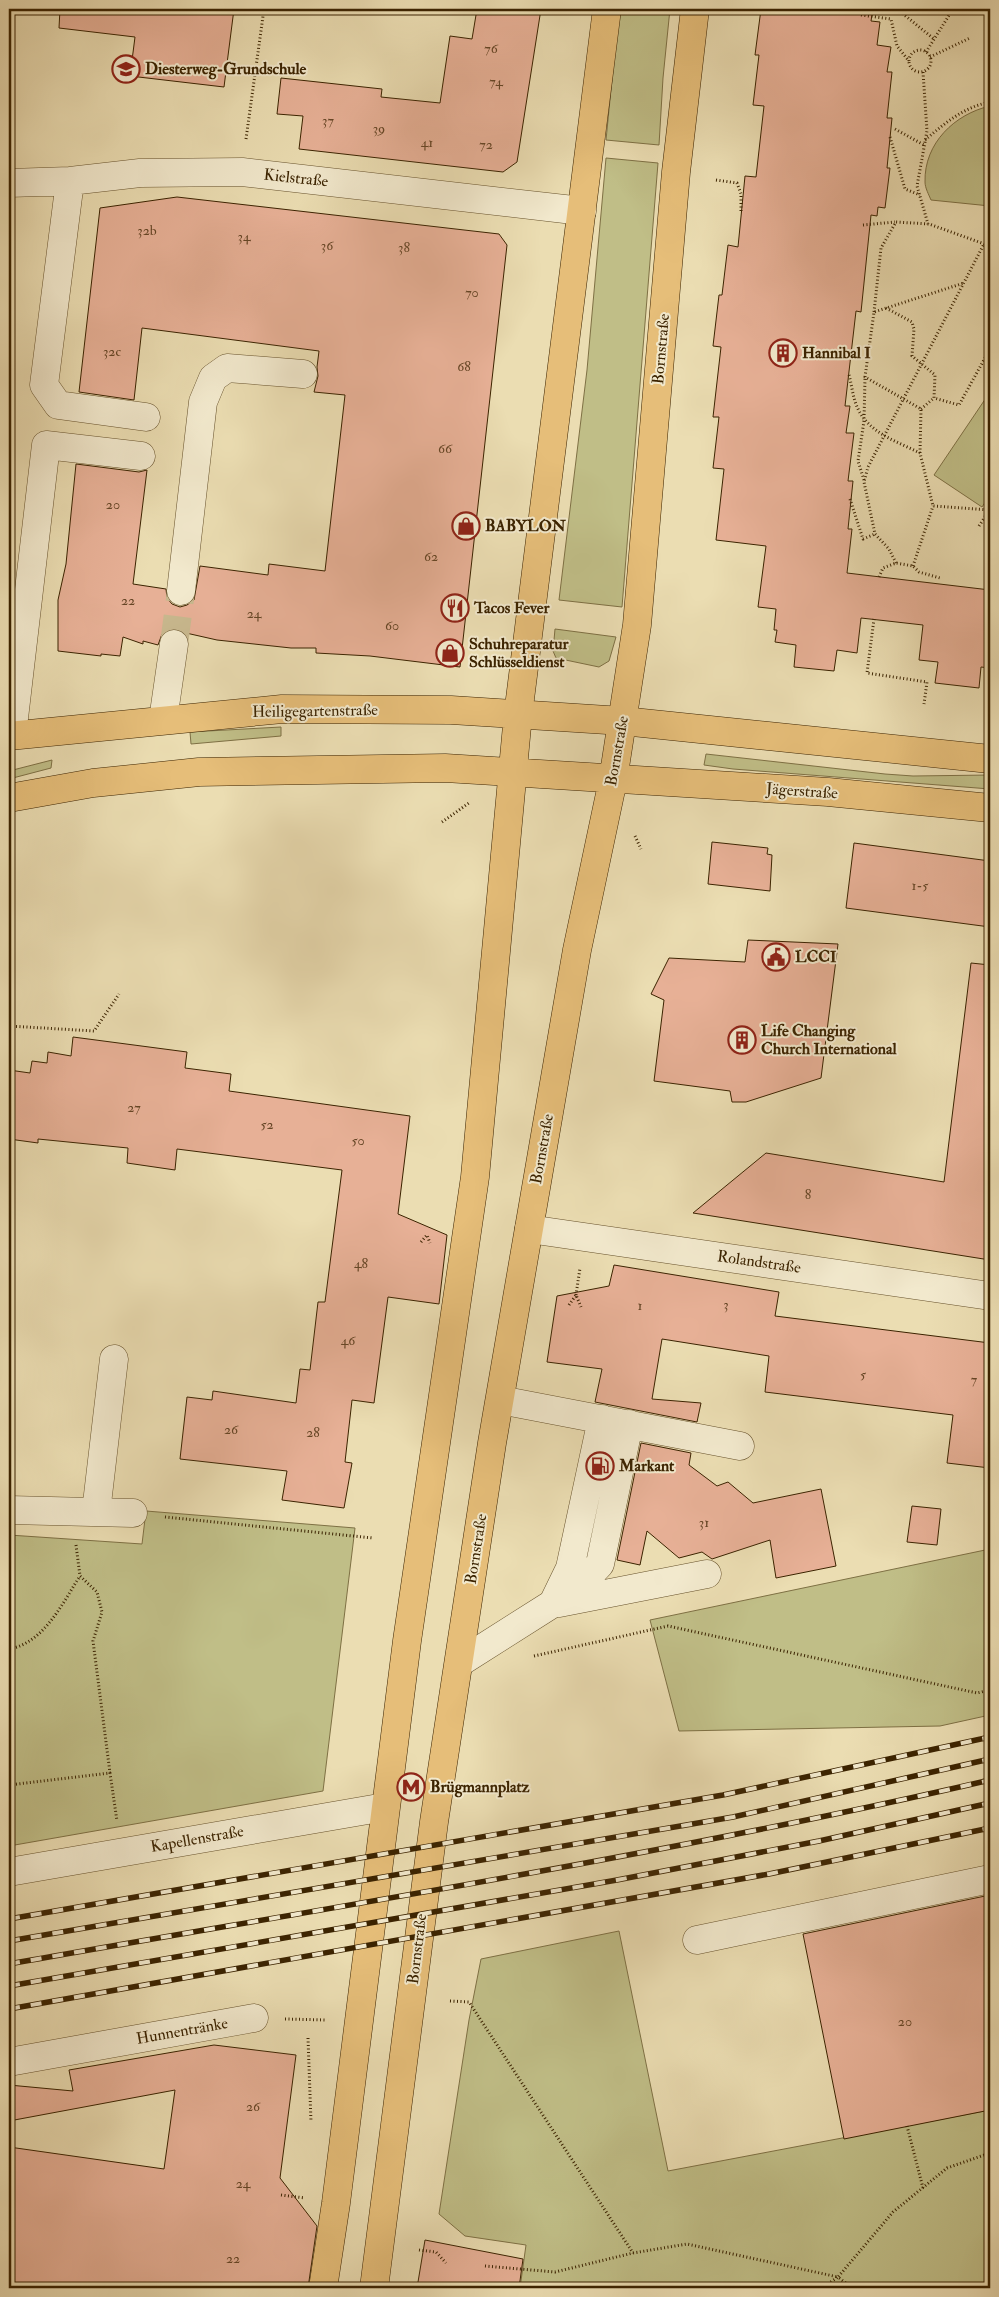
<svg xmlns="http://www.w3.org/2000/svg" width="999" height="2297" font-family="'IM FELL Double Pica',serif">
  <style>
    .green { fill: #c0be87; stroke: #7e7044 }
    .building { fill: #e7b096; stroke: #3b2300 }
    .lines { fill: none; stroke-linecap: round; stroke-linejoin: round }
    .minor-tunnel { stroke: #c8b88e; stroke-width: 28; stroke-dasharray: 28 14; stroke-linecap: butt }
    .minor-casing { stroke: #67522c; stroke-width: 29 }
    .major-casing { stroke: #3b2300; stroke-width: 29 }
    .path { stroke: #3b2300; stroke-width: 3; stroke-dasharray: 1 2.5; stroke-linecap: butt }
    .minor { stroke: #f2e9cd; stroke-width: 28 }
    .major { stroke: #e6be79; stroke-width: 28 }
    .rail-casing { stroke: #3b2300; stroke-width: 5.5 }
    .rail { stroke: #f2e9cd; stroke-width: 4; stroke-dasharray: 11; stroke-linecap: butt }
    .labels { text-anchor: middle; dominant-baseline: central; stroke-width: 4; stroke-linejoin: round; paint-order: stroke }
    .number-label { font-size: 14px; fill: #664626 }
    .poi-label { font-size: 16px; font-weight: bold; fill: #3b2300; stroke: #f2e9cd; text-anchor: start }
    .street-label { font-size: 16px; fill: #3b2300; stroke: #f2e9cd }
  </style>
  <rect width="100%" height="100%" fill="#ebddb2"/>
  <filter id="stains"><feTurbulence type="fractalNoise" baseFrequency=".004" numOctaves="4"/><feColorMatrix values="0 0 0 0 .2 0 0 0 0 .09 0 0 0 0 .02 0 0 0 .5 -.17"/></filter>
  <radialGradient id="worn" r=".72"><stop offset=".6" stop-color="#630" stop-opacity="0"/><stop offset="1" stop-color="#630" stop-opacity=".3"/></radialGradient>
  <path class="green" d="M 619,9 L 670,9 L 663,78 L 659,145 L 606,140 Z
    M 990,106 L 990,206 L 931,200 C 929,195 925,188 925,182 C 924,143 955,114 990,106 Z
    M 606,158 L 658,163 L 622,607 L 559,600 L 587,370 Z
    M 990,392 L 990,495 L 982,507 L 934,475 Z
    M 555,629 L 616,637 L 609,661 L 599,667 L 556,658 L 553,651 Z
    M 281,727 L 281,736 L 191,744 L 190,732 Z
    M 706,754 L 885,774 L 913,776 L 990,775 L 990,789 L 733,769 L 704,765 Z
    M 52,760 L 51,768 L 9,779 L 9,771 Z
    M 146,1511 L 355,1528 L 323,1791 L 9,1846 L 9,1535 L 142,1544 Z
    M 990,1549 L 990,1715 L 940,1726 L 679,1731 L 650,1620 Z
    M 619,1931 L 668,2171 L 990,2110 L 990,2288 L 520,2288 L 526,2245 L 465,2236 L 439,2214 L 469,2020 L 481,1959 Z"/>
  <path class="building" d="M 60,9 L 234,9 L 224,87 L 130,76 L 135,37 L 59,28 Z
    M 477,9 L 541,9 L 517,162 L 503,172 L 299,149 L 303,116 L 277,114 L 281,78 L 382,89 L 381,97 L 440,103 L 450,36 L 472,39 Z
    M 761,9 L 873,9 L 871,21 L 880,22 L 877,45 L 891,47 L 887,72 L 892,72 L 887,118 L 892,118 L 887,168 L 890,168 L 885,208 L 878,207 L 877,216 L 871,215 L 861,312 L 856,311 L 845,406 L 850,406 L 846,433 L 854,433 L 848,481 L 853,481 L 848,529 L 852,529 L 847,573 L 990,590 L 990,668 L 981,667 L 979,688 L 935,683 L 938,662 L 919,660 L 923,625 L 861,618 L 857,653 L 837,650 L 834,671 L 794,667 L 796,645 L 775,642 L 777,630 L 774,630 L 776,609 L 758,607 L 766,546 L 716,540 L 724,469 L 713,468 L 719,417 L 713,417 L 721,347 L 713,346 L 719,295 L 722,295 L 728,245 L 738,247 L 745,176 L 756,177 L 764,106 L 753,105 L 759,55 L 755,55 Z
    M 177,197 L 499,234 L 507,245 L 460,667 L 370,656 L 316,653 L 316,648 L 291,648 L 217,640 L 186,633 L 186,635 L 176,629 L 169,629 L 162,634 L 158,645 L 143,641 L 143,644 L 123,637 L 120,656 L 101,654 L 101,656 L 58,651 L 58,600 L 66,564 L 76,464 L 139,472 L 147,470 L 133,584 L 166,589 L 167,598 L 172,604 L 180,607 L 187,605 L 194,600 L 200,566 L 268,575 L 269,564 L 325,571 L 345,395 L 314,392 L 318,376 L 317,367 L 319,351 L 142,328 L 134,400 L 79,392 L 100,208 Z
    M 712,842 L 768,848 L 767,854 L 772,855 L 770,891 L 708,884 Z
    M 854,843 L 990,861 L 990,927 L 846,908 Z
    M 748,940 L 838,944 L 821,1078 L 746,1102 L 732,1102 L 730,1091 L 654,1081 L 664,1000 L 651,994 L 669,958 L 745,962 Z
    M 971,963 L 990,965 L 990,1260 L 693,1213 L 766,1153 L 944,1182 Z
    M 73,1037 L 187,1052 L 185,1068 L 231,1074 L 229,1091 L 410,1116 L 398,1214 L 447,1235 L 439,1304 L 388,1297 L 374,1403 L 352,1400 L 345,1462 L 352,1463 L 344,1508 L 282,1500 L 287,1471 L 180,1459 L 187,1397 L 212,1400 L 213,1391 L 296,1403 L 300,1369 L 310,1370 L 318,1302 L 325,1302 L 342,1170 L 177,1149 L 175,1170 L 127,1163 L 128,1148 L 38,1139 L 38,1143 L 9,1139 L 9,1070 L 30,1073 L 32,1061 L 47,1063 L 48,1052 L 71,1056 Z
    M 614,1265 L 779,1292 L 775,1316 L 990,1343 L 990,1468 L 947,1463 L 953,1415 L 765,1392 L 769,1356 L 662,1339 L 652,1399 L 701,1403 L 697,1422 L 595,1402 L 602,1369 L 547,1362 L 557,1296 L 609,1286 Z
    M 641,1443 L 691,1453 L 689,1465 L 717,1486 L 728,1482 L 753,1503 L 821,1489 L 836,1566 L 776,1578 L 770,1540 L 712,1559 L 702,1552 L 679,1558 L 647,1531 L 640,1565 L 617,1560 Z
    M 912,1506 L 941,1509 L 937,1545 L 907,1542 Z
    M 990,1895 L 990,2110 L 844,2139 L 803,1934 Z
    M 214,2045 L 296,2055 L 280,2178 L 317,2226 L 308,2288 L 9,2288 L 9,2147 L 164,2169 L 175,2090 L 9,2121 L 9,2085 L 73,2091 L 69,2070 Z
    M 425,2240 L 523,2259 L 519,2288 L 417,2288 Z"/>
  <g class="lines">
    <path class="minor-tunnel" d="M 174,644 L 181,591"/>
    <g class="minor-casing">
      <path id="minor" d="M 70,181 L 44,385 L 58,405 L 146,417
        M 9,183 L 70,181 L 140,173 L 242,172 L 582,211
        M 181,591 L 203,402 L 213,378 L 227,368 L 303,374
        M 163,720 L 174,644
        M 12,735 L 46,445 L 141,456
        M 529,1229 L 990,1296
        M 500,1400 L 740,1446
        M 9,1510 L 133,1513
        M 96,1512 L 114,1359
        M 553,1603 L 570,1568 L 602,1419
        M 559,1603 L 707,1574
        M 459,1663 L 552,1604 L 582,1583 L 600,1564 L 629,1424
        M 9,1872 L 385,1807
        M 697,1940 L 990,1879
        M 9,2062 L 254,2018"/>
    </g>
    <g class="major-casing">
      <path id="major" d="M 9,736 L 282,709 L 451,710 L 623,721 L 990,759
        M 9,798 L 93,783 L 199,772 L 445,768 L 828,792 L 990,808
        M 323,2288 L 336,2203 L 407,1641 L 475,1177 L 518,715 L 607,9
        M 374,2288 L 434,1822 L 492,1443 L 577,950 L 613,780 L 637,625 L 676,172 L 695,9"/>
    </g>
    <path class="path" d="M 897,9 L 934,39
      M 861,15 L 891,19 L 897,46 L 909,61
      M909 61a11 11 0 1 1 22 0a11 11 0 1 1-22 0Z
      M 926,52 L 953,9
      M 930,57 L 970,38
      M 923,72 L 927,131 L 917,186 L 928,224
      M 895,129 L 924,145
      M 890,137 L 905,189 L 920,195
      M 246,139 L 264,9
      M 925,140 C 945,123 964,107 990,102
      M 716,180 L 737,183 L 741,194 L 741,211
      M 863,225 L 895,222
      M 886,308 L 912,322 L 914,329 L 912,356 L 935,375 L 934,398 L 959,405 L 990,349
      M 874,312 L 881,248 L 896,222 L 929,224 L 990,246
      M 849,375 C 852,386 853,399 858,409 C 869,433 898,442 920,453 L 933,506 L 989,510
      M 921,409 L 934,398
      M 920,453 L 921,409 L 865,377 L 874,312 L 964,283
      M 864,480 L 858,461 L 864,421 L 865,378
      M 850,499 L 863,539 L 875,534
      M 979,526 L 990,509
      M 896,563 L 889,549 L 875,534 L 864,482 L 868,467 L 984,244
      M 913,566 L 933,506
      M 879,577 L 883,568 L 896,563 L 913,566 L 919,572 L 940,578
      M 874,619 L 867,673 L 927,682 L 924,704
      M 442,822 L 469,803
      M 635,836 L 641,849
      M 9,1026 L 94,1031 L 119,994
      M 421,1242 L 427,1235 L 430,1243
      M 576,1295 L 580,1268
      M 569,1305 L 576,1295 L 581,1307
      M 165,1517 L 373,1538
      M 76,1545 L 80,1576 L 97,1592 L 102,1612 L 93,1641 L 110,1773
      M 9,1649 C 44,1643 62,1604 80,1576
      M 534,1656 L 668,1626 L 977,1693 L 990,1690
      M 9,1785 L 110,1773 L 117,1821
      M 450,2001 L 469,2002 L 633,2253
      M 285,2019 L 326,2020
      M 308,2038 L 311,2122
      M 907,2126 L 923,2188
      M 281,2195 L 305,2198
      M 419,2250 L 436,2252 L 446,2263
      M 485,2266 L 555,2272 L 633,2253 L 687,2244 L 838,2277 L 893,2212 L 947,2168 L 990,2153
      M 822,2288 L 838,2277 L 852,2288"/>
    <use href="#minor" class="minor"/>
    <use href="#major" class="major"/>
    <g class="rail-casing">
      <path id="rail" d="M 9,1919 L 723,1795 L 990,1737
        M 9,1941 L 733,1817 L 990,1759
        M 9,1964 C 337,1906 666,1855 990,1780
        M 9,1986 L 617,1880 L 819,1841 L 990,1803
        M 9,2009 L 769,1874 L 990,1828"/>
    </g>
    <use href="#rail" class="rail"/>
  </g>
  <defs>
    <g id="school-ring" transform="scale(1.4375)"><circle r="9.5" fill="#f2e9cd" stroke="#8f2418" stroke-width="1.5"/><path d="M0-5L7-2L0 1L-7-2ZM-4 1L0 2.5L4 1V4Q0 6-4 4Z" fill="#8f2418"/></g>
    <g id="building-ring" transform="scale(1.4375)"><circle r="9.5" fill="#f2e9cd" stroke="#8f2418" stroke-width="1.5"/><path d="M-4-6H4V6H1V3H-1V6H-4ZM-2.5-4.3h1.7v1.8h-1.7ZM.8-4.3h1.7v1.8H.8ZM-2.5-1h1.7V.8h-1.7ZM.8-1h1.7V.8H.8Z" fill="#8f2418"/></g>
    <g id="shop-ring" transform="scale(1.4375)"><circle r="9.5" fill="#f2e9cd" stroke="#8f2418" stroke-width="1.5"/><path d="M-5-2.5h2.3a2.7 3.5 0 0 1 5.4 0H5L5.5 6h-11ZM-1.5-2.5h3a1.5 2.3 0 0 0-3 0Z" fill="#8f2418"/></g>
    <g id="restaurant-ring" transform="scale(1.4375)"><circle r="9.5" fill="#f2e9cd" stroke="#8f2418" stroke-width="1.5"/><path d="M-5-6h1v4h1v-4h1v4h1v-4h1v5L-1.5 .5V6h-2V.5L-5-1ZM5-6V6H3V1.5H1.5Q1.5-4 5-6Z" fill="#8f2418"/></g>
    <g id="civic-ring" transform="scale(1.4375)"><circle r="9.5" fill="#f2e9cd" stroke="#8f2418" stroke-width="1.5"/><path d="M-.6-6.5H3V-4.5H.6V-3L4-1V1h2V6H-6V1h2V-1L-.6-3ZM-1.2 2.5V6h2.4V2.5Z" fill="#8f2418"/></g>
    <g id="fuel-ring" transform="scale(1.4375)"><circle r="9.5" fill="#f2e9cd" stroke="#8f2418" stroke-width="1.5"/><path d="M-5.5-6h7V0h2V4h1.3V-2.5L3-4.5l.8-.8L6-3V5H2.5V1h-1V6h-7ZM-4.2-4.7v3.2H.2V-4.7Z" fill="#8f2418"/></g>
    <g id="metro-ring" transform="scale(1.4375)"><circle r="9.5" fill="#f2e9cd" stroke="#8f2418" stroke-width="1.5"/><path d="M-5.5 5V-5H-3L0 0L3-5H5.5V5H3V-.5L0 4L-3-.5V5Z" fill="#8f2418"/></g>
  </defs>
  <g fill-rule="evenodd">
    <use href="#school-ring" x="126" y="69"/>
    <use href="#building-ring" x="783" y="353"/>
    <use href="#shop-ring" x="466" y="526"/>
    <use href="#restaurant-ring" x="455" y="608"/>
    <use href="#shop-ring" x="450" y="653"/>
    <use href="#civic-ring" x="776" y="957"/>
    <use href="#building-ring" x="742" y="1040"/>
    <use href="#fuel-ring" x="600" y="1466"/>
    <use href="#metro-ring" x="411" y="1787"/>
  </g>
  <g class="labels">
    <g class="number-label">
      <text x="491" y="48">76</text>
      <text x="496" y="81">74</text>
      <text x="328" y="120">37</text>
      <text x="379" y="128">39</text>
      <text x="427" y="142">41</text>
      <text x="486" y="144">72</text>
      <text x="147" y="230">32b</text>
      <text x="244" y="236">34</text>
      <text x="327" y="245">36</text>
      <text x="404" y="247">38</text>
      <text x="472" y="292">70</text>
      <text x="112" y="351">32c</text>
      <text x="464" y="366">68</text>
      <text x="445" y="448">66</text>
      <text x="113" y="504">20</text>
      <text x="431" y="556">62</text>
      <text x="128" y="600">22</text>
      <text x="254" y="613">24</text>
      <text x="392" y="625">60</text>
      <text x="920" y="885">1-5</text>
      <text x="134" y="1107">27</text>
      <text x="267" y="1124">52</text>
      <text x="358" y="1140">50</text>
      <text x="808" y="1194">8</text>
      <text x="361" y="1263">48</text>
      <text x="726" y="1304">3</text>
      <text x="640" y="1305">1</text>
      <text x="348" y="1340">46</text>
      <text x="863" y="1374">5</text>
      <text x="974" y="1379">7</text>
      <text x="231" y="1429">26</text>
      <text x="313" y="1432">28</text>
      <text x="704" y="1522">31</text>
      <text x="905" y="2021">20</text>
      <text x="253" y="2106">26</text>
      <text x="243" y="2183">24</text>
      <text x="233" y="2258">22</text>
    </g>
    <g class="poi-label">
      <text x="145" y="69">Diesterweg-Grundschule</text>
      <text x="802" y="353">Hannibal I</text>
      <text x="485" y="526">BABYLON</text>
      <text x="474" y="608">Tacos Fever</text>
      <text x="469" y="644">Schuhreparatur<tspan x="469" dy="18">Schlüsseldienst</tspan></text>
      <text x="795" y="957">LCCI</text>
      <text x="761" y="1031">Life Changing<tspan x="761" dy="18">Church International</tspan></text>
      <text x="619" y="1466">Markant</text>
      <text x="430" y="1787">Brügmannplatz</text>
    </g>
    <g class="street-label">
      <text transform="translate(296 178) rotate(6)">Kielstraße</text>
      <text transform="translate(661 349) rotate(-85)">Bornstraße</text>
      <text transform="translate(315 711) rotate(-1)">Heiligegartenstraße</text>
      <text transform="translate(617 751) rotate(-80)">Bornstraße</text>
      <text transform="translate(802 791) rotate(4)">Jägerstraße</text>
      <text transform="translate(542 1149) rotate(-80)">Bornstraße</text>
      <text transform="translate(759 1262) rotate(8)">Rolandstraße</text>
      <text transform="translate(476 1549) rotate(-81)">Bornstraße</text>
      <text transform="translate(197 1839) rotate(-10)">Kapellenstraße</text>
      <text transform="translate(417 1949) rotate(-83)">Bornstraße</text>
      <text transform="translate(182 2031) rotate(-10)">Hunnentränke</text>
    </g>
  </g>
  <rect width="999" height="2297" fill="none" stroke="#ebddb2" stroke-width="30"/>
  <rect x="10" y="10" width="979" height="2277" fill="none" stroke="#3b2300" stroke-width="2.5"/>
  <rect x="15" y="15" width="969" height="2267" fill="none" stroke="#3b2300"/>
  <rect width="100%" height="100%" filter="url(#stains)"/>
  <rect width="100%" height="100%" fill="url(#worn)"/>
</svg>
